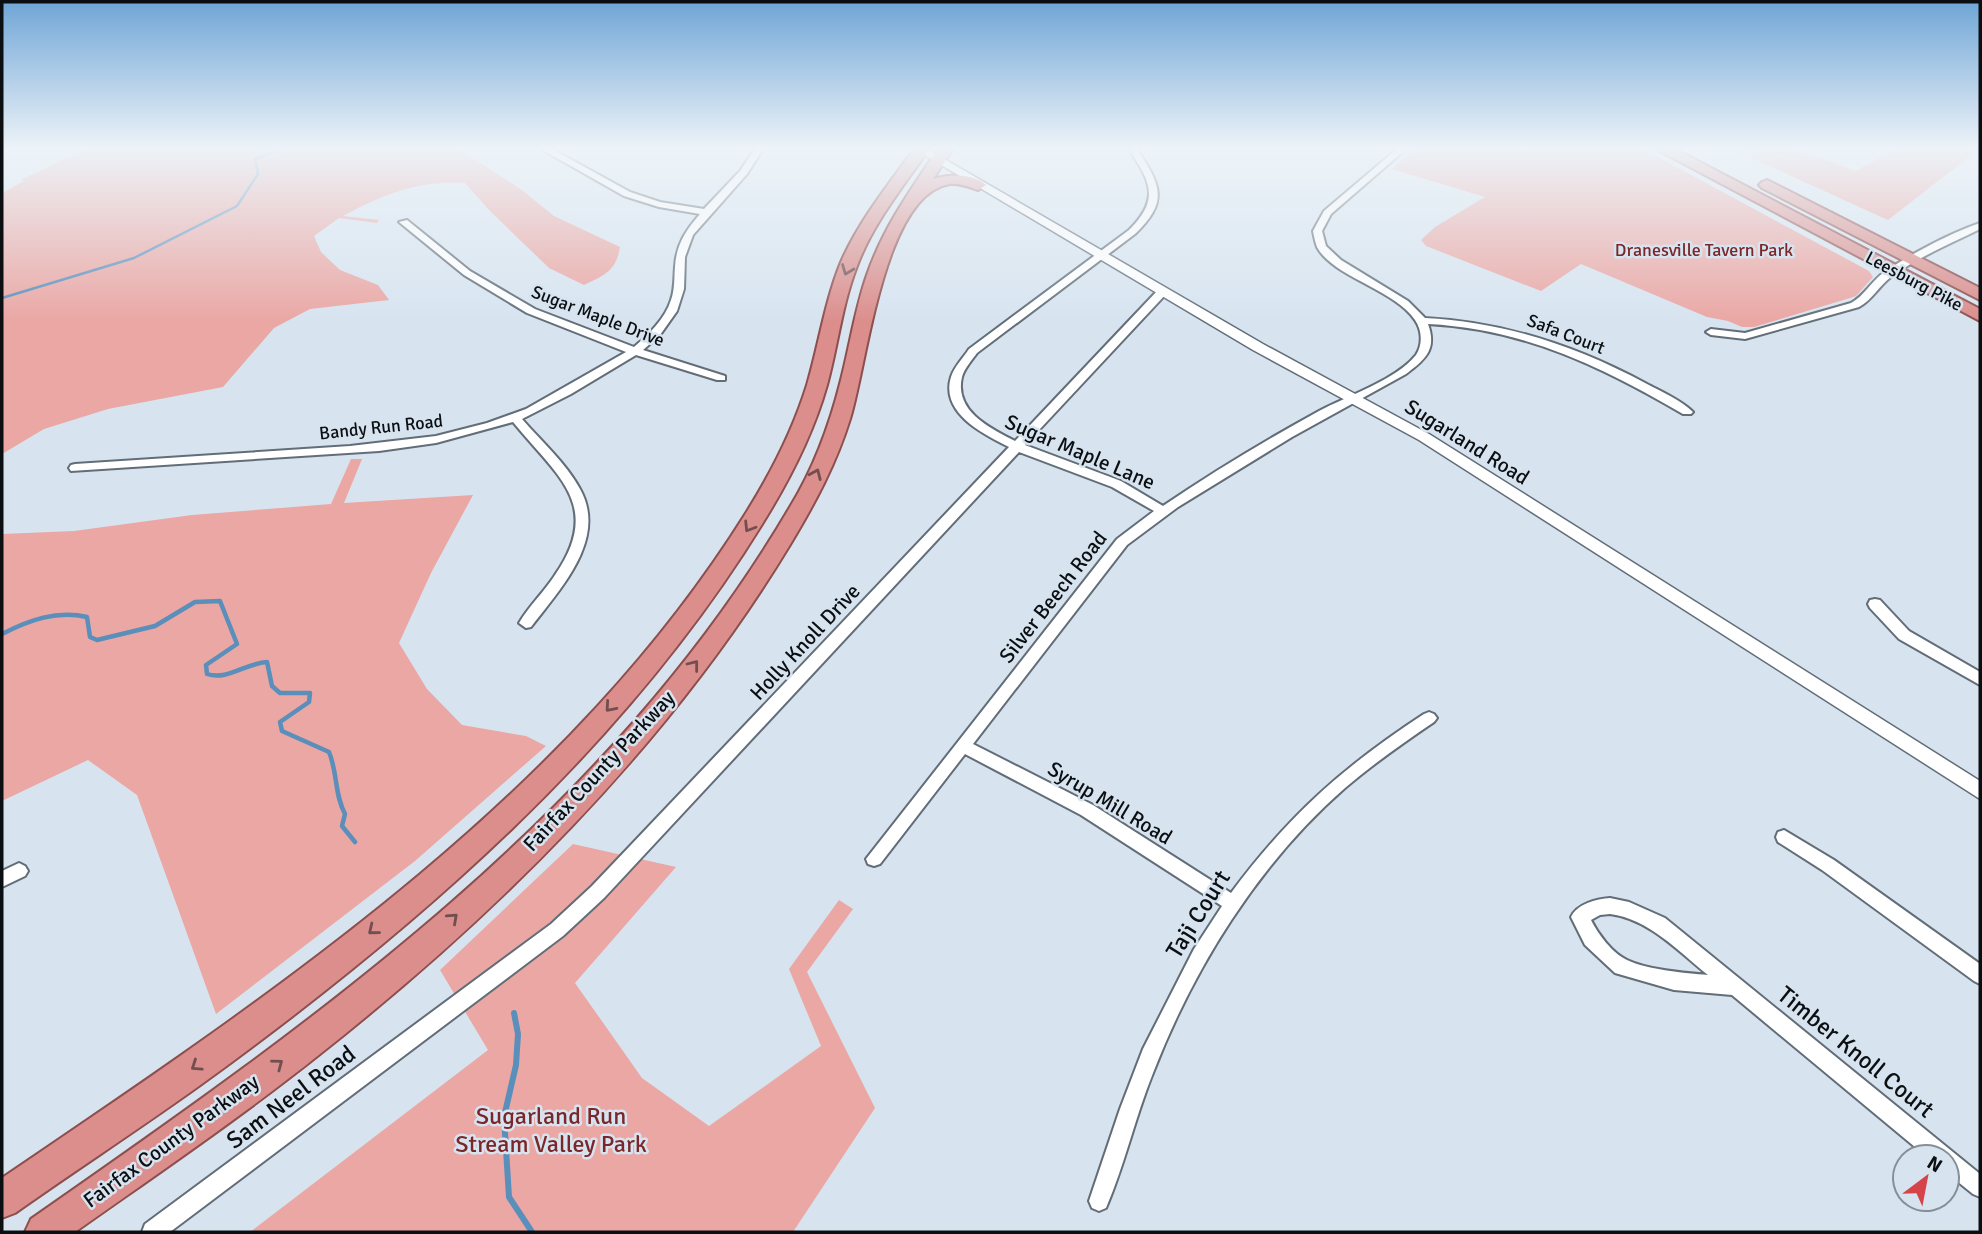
<svg xmlns="http://www.w3.org/2000/svg" width="1982" height="1234" font-family="Signika,sans-serif">
  <style>
    .green { fill: #eaa7a4 }
    .lines { fill: none; stroke-linecap: round; stroke-linejoin: round }
    .stream-far2 { stroke: #5a8ebb; stroke-width: 2.5 }
    .stream-far1 { stroke: #5a8ebb; stroke-width: 4.5 }
    .stream { stroke: #5a8ebb; stroke-width: 6 }
    .minor-casing { stroke: #626d77; stroke-width: 4 }
    .tertiary-casing { stroke: #626d77; stroke-width: 3 }
    .trunk-casing { stroke: #8c4f4e; stroke-width: 4 }
    .minor { fill: #fff; fill-rule: evenodd }
    .tertiary { fill: #fff; fill-rule: evenodd }
    .trunk { fill: #db8e8c; fill-rule: evenodd }
    .oneway { stroke: #734e4f }
    .labels { text-anchor: middle; dominant-baseline: central; stroke-width: 5; stroke-linejoin: round; paint-order: stroke }
    .far-park-label { font-size: 18px; fill: #7b2628; stroke: #d7e4f0 }
    .far-street-label { font-size: 18px; fill: #0b0f12; stroke: #d7e4f0 }
    .street-label { font-size: 21px; fill: #0b0f12; stroke: #d7e4f0 }
    .near-street-label { font-size: 24px; fill: #0b0f12; stroke: #d7e4f0 }
    .near-park-label { font-size: 24px; fill: #7b2628; stroke: #d7e4f0 }
  </style>
  <rect width="100%" height="100%" fill="#d7e4f0"/>
  <path class="green" d="M 84,149 L 459,149 L 522,190 L 554,216 L 620,247 C 616,271 605,275 584,285 L 549,268 L 491,212 L 465,183 C 422,179 380,195 343,216 L 379,220 L 377,223 L 339,218 L 314,236 L 321,252 L 340,270 L 378,285 L 389,300 L 310,309 L 274,328 L 223,387 L 108,409 L 44,429 L 2,454 L 2,193 L 24,181 L 21,180 Z
    M 1414,149 L 1643,149 L 1869,271 L 1873,277 L 1856,296 L 1850,298 L 1754,327 L 1742,327 L 1728,321 L 1707,317 L 1581,264 L 1541,291 L 1426,246 L 1421,240 L 1435,227 L 1485,197 L 1392,169 Z
    M 1732,149 L 1797,149 L 1856,171 L 1895,149 L 1979,149 L 1888,220 Z
    M 351,459 L 362,459 L 344,503 L 473,495 L 431,573 L 399,643 L 427,689 L 462,725 L 526,736 L 546,746 L 415,861 L 216,1014 L 137,795 L 88,760 L 2,801 L 2,534 L 74,531 L 192,515 L 331,504 Z
    M 573,844 L 676,867 L 575,983 L 642,1078 L 709,1126 L 821,1046 L 789,969 L 839,900 L 853,909 L 807,972 L 875,1108 L 793,1232 L 250,1232 L 488,1050 L 440,970 Z"/>
  <g class="lines">
    <path class="stream-far2" d="M 2,298 L 134,258 L 237,206 L 258,174 L 255,159 L 281,149"/>
    <path class="stream-far1" d="M 2,634 C 29,620 57,610 87,617 L 90,637 L 97,640 L 155,626 L 195,602 L 220,601 L 237,644 L 206,665 L 207,674 C 227,681 246,663 267,662 L 272,686 L 280,693 L 310,693 L 309,702 L 280,722 L 282,731 L 329,752 C 338,774 334,793 345,814 L 342,826 L 355,842"/>
    <path class="stream" d="M 514,1013 L 518,1034 L 516,1065 L 504,1117 L 509,1197 L 532,1232"/>
    <g class="minor-casing">
      <path id="minor" d="M 541,149 L 552,149 L 630,192 L 660,202 L 704,209 L 740,171 L 755,149 L 763,149 L 747,174 L 693,235 L 685,257 L 684,289 L 677,311 L 660,335 L 643,350 L 725,376 L 725,380 L 717,380 L 636,355 L 571,394 L 522,419 C 541,441 566,463 580,489 C 608,539 560,589 531,627 L 526,628 L 519,623 C 529,606 544,592 555,575 C 604,505 556,475 513,422 L 436,443 L 379,451 L 71,471 L 69,468 L 71,465 L 75,464 L 350,446 L 436,436 L 487,423 L 526,409 L 626,352 L 527,313 L 464,275 L 399,222 L 407,220 L 470,271 L 535,309 L 634,347 C 649,334 665,319 671,300 C 675,289 674,278 675,267 C 676,245 686,230 700,214 L 659,207 L 624,196 Z
        M 1129,149 L 1137,149 C 1161,186 1169,201 1135,234 L 977,353 C 972,360 964,369 962,377 C 954,411 990,428 1015,441 L 1159,289 L 1163,288 L 1168,291 L 1167,293 L 1025,445 L 1121,481 L 1163,506 C 1213,472 1266,440 1319,411 C 1347,396 1396,380 1416,355 C 1423,344 1422,330 1415,320 C 1394,289 1333,277 1317,247 C 1315,242 1314,236 1313,231 L 1324,211 L 1397,149 L 1406,149 L 1331,214 L 1322,231 L 1326,246 L 1341,260 L 1408,301 L 1425,318 C 1505,322 1577,346 1647,384 C 1662,392 1681,400 1693,412 L 1691,414 L 1683,414 C 1601,366 1524,329 1428,324 C 1437,349 1426,359 1406,374 L 1292,437 L 1178,507 L 1127,545 L 973,744 L 1093,805 L 1231,893 C 1289,815 1343,767 1424,714 L 1429,712 L 1434,714 L 1437,718 L 1434,722 C 1403,743 1373,764 1345,788 C 1259,863 1194,967 1153,1073 C 1135,1117 1125,1164 1106,1208 L 1099,1211 L 1092,1208 L 1089,1201 L 1120,1109 L 1143,1049 L 1194,949 L 1222,906 L 1081,815 L 965,754 L 880,864 L 874,866 L 868,864 L 866,859 L 1117,539 L 1154,511 L 1112,487 L 1019,452 L 604,898 L 563,936 L 170,1232 L 142,1232 L 145,1224 L 551,924 L 592,886 L 1009,447 C 983,434 940,413 951,377 C 954,367 964,357 969,349 L 1129,230 C 1160,199 1151,183 1129,149 Z
        M 1980,223 L 1980,229 C 1950,244 1918,257 1891,277 C 1879,286 1872,300 1859,307 L 1745,339 L 1711,335 L 1706,332 L 1711,329 L 1745,333 L 1851,303 C 1864,296 1871,282 1883,273 C 1910,254 1949,234 1980,223 Z
        M 1875,599 L 1880,600 L 1909,631 L 1980,672 L 1980,685 L 1899,639 L 1870,608 L 1868,604 L 1870,600 Z
        M 1784,830 L 1834,860 L 1980,964 L 1980,984 L 1974,981 L 1822,870 L 1778,842 L 1776,837 L 1778,832 Z
        M 19,863 L 25,866 L 28,871 L 25,876 L 2,887 L 2,871 Z
        M 1610,898 L 1629,902 L 1665,918 L 1980,1174 L 1980,1197 L 1973,1194 L 1947,1173 L 1947,1157 L 1927,1157 L 1732,995 L 1674,990 L 1615,973 L 1585,945 L 1571,917 C 1577,904 1596,899 1610,898 ZM 1610,914 C 1649,919 1678,951 1708,975 C 1685,973 1648,970 1627,960 C 1612,953 1598,934 1591,920 L 1600,915 Z"/>
    </g>
    <g class="tertiary-casing">
      <path id="tertiary" d="M 927,149 L 1263,344 L 1429,434 L 1980,781 L 1980,799 L 1419,440 L 1253,350 L 916,150 Z"/>
    </g>
    <g class="trunk-casing">
      <path id="trunk" d="M 914,149 L 929,149 C 903,187 873,223 857,266 C 842,304 838,345 827,385 C 814,431 792,475 767,516 C 627,747 416,929 199,1086 C 139,1129 76,1170 15,1213 L 2,1218 L 2,1178 C 276,992 567,799 746,513 C 771,473 793,430 807,385 C 819,344 825,301 841,262 C 859,221 888,185 914,149 Z
        M 938,149 L 953,149 L 933,179 C 950,174 972,173 986,185 L 978,190 C 969,187 960,183 950,184 C 883,194 867,366 850,419 C 836,464 815,503 791,543 C 671,742 502,910 320,1054 C 241,1117 157,1174 75,1232 L 25,1232 L 31,1219 C 318,1019 609,815 790,507 C 814,468 830,424 841,380 C 850,345 855,309 867,275 C 883,228 911,189 938,149 Z
        M 1656,149 L 1675,149 L 1980,309 L 1980,321 Z
        M 1767,180 L 1980,288 L 1980,300 L 1762,188 L 1759,185 L 1762,182 Z"/>
    </g>
    <use href="#minor" class="minor"/>
    <use href="#tertiary" class="tertiary"/>
    <use href="#trunk" class="trunk"/>
  </g>
  <defs><path id="oneway-chevron" d="M-2-3.5L2.5 0L-2 3.5" fill="none" stroke-width="1.6" stroke-linecap="round" stroke-linejoin="round" transform="scale(1.75)"/></defs>
  <g class="oneway">
    <use href="#oneway-chevron" transform="translate(847 270) rotate(111)"/>
    <use href="#oneway-chevron" transform="translate(816 474) rotate(-66)"/>
    <use href="#oneway-chevron" transform="translate(749 527) rotate(122)"/>
    <use href="#oneway-chevron" transform="translate(694 665) rotate(-52)"/>
    <use href="#oneway-chevron" transform="translate(610 707) rotate(131)"/>
    <use href="#oneway-chevron" transform="translate(453 918) rotate(-42)"/>
    <use href="#oneway-chevron" transform="translate(373 930) rotate(141)"/>
    <use href="#oneway-chevron" transform="translate(278 1064) rotate(-37)"/>
    <use href="#oneway-chevron" transform="translate(196 1066) rotate(146)"/>
  </g>
  <linearGradient id="sky" x2="0" y2="1"><stop stop-color="#6fa5d6"/><stop offset="0.46" stop-color="#edf3f8"/><stop offset="1" stop-color="#edf3f8" stop-opacity="0"/></linearGradient>
  <rect width="1982" height="322" fill="url(#sky)"/>
  <g class="labels">
    <g class="far-park-label">
      <text x="1704" y="250">Dranesville Tavern Park</text>
    </g>
    <g class="far-street-label">
      <text transform="translate(1914 281) rotate(28)">Leesburg Pike</text>
      <text transform="translate(598 316) rotate(21)">Sugar Maple Drive</text>
      <text transform="translate(1566 334) rotate(21)">Safa Court</text>
      <text transform="translate(381 427) rotate(-6)">Bandy Run Road</text>
    </g>
    <g class="street-label">
      <text transform="translate(1467 442) rotate(32)">Sugarland Road</text>
      <text transform="translate(1080 452) rotate(23)">Sugar Maple Lane</text>
      <text transform="translate(1053 597) rotate(-52)">Silver Beech Road</text>
      <text transform="translate(805 642) rotate(-47)">Holly Knoll Drive</text>
      <text transform="translate(599 771) rotate(-47)">Fairfax County Parkway</text>
      <text transform="translate(1110 803) rotate(31)">Syrup Mill Road</text>
      <text transform="translate(171 1141) rotate(-36)">Fairfax County Parkway</text>
    </g>
    <g class="near-street-label">
      <text transform="translate(1198 914) rotate(-58)">Taji Court</text>
      <text transform="translate(1856 1052) rotate(39)">Timber Knoll Court</text>
      <text transform="translate(291 1097) rotate(-37)">Sam Neel Road</text>
    </g>
    <g class="near-park-label">
      <text x="551" y="1116">Sugarland Run<tspan x="551" dy="28">Stream Valley Park</tspan></text>
    </g>
  </g>
  <rect width="1982" height="1234" fill="none" stroke="#0b0f12" stroke-width="7"/>
  <g transform="translate(1926 1178) rotate(32)"><circle r="33" fill="#d7e4f0" stroke="#858f97" stroke-width="2"/>
  <path d="M0-5L12 26L0 18L-12 26Z" fill="#d44449"/>
  <text y="-10" font-size="19" font-weight="bold" text-anchor="middle" fill="#0b0f12">N</text>
  </g>
</svg>
